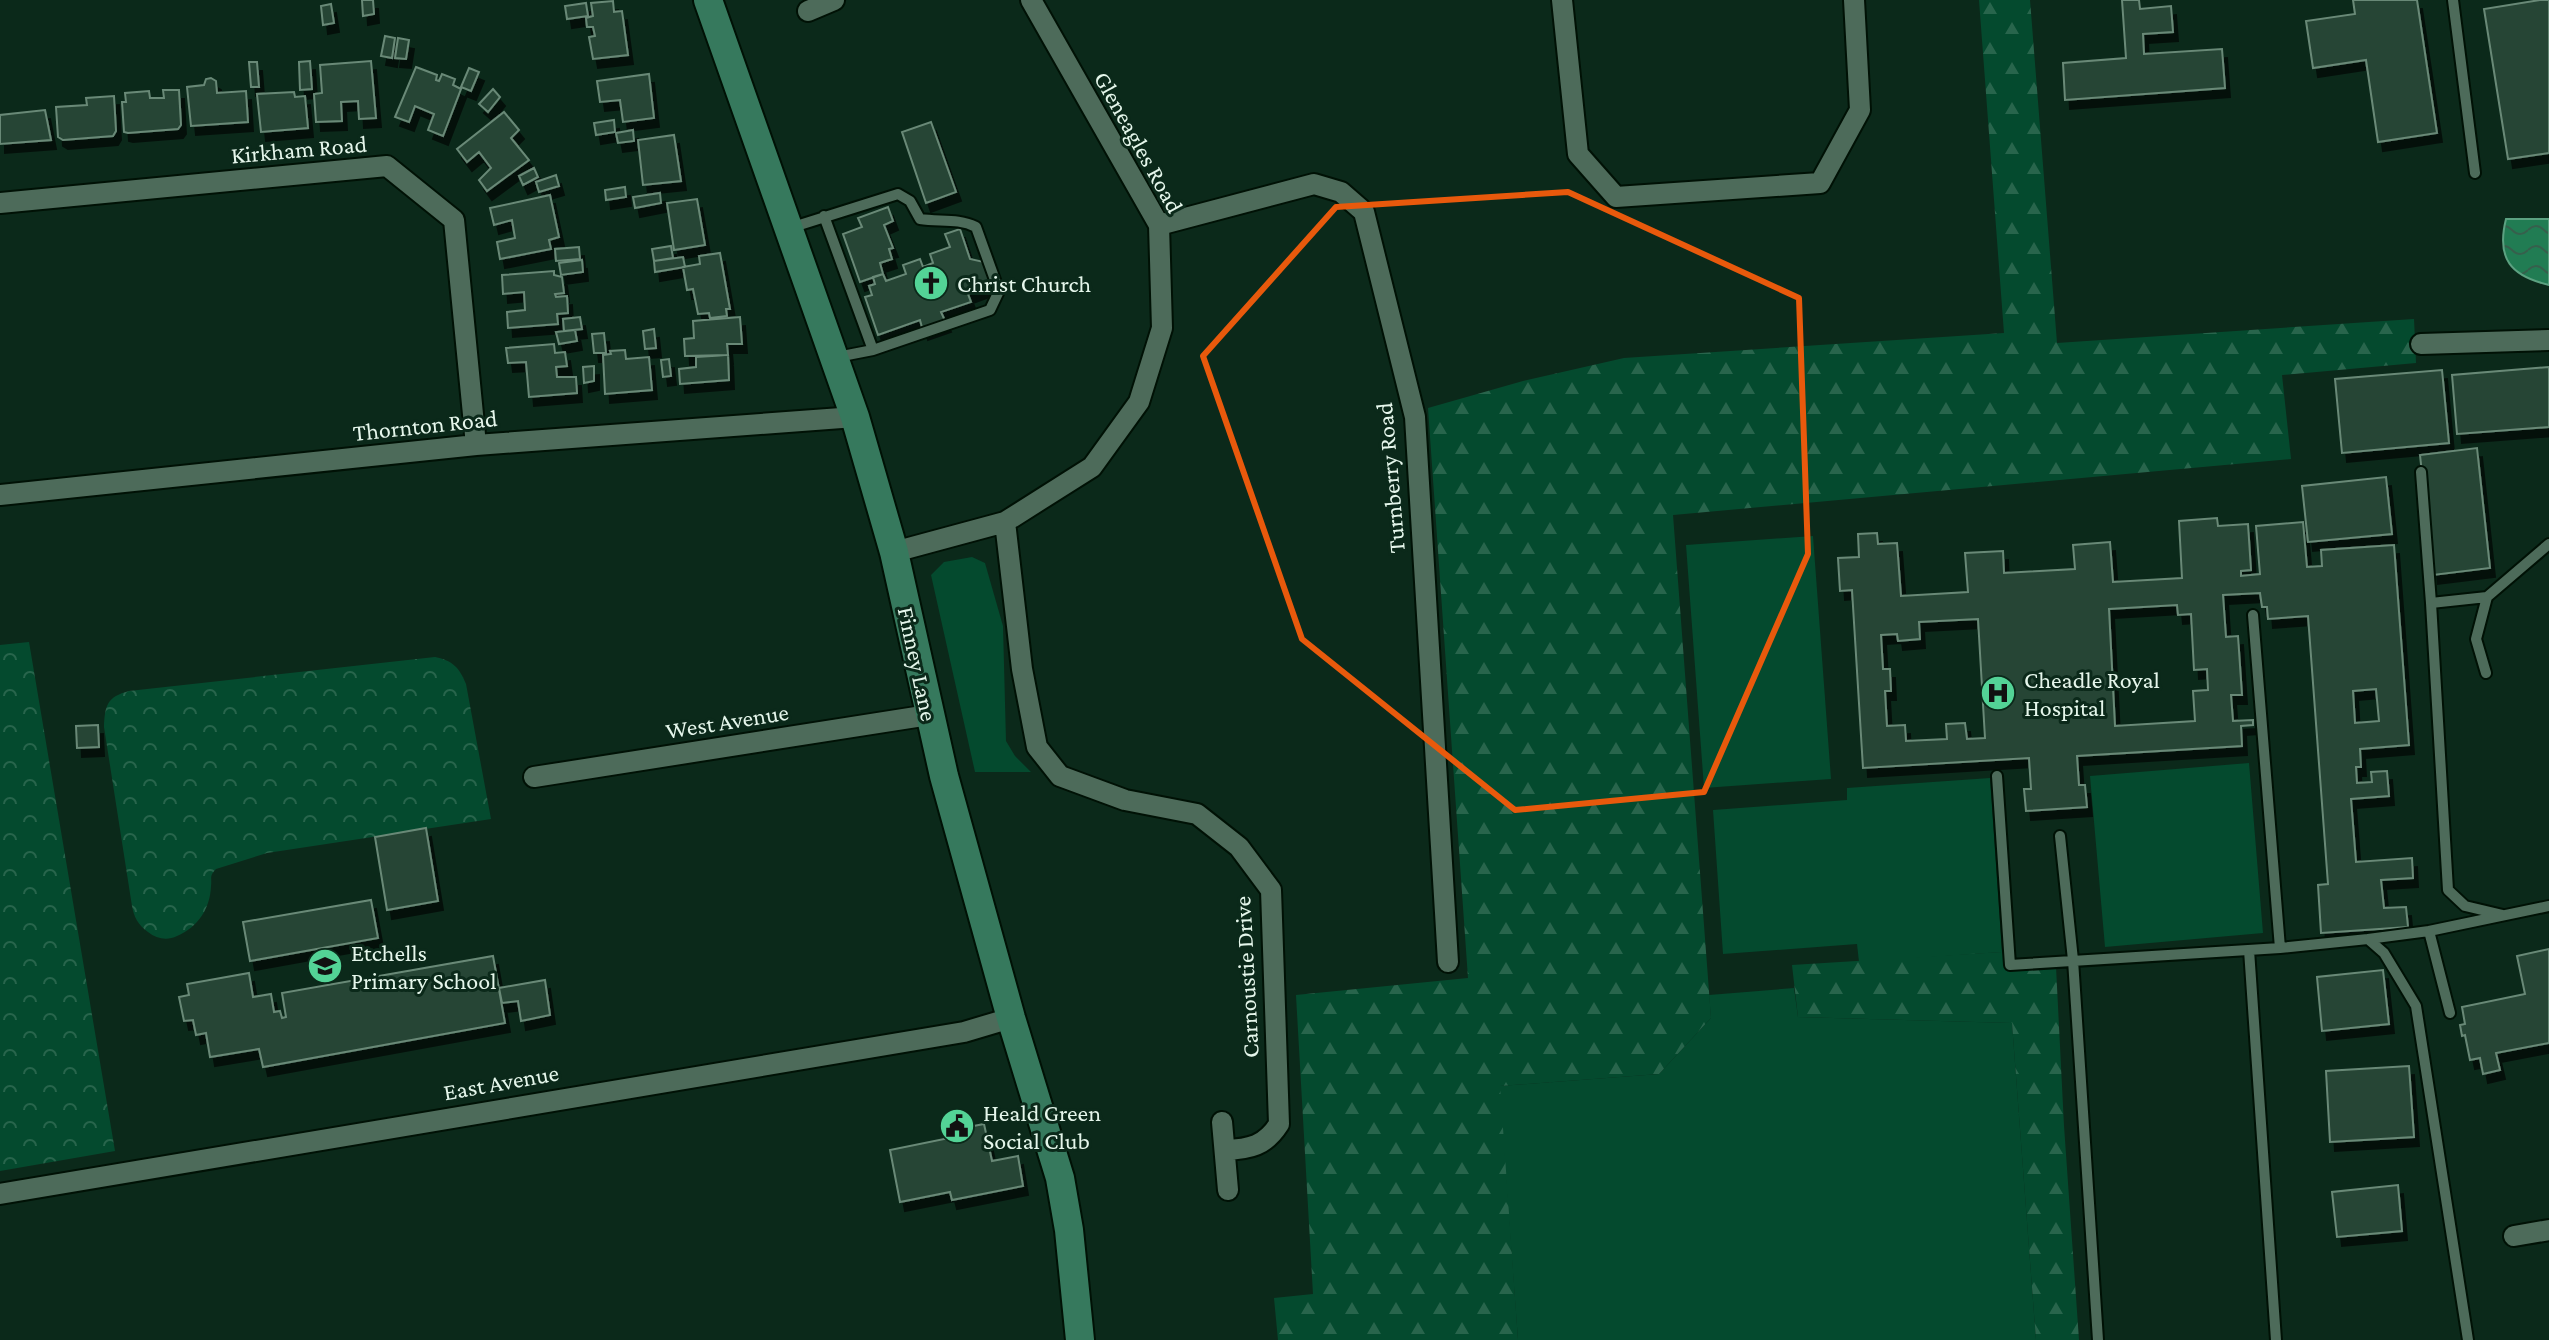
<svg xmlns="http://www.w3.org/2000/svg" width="2549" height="1340" font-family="'Crimson Pro',serif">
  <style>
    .green { fill: #044a2e }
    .forest { fill: url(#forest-firs) }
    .park { fill: url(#park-crowns) }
    .water { fill: url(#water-waves); stroke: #5ca181; stroke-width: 2 }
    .building { fill: #264434; stroke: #698977; stroke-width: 2; fill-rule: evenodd; filter: url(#shadow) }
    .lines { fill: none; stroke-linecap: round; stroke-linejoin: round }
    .lane-casing { stroke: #001105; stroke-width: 14 }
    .street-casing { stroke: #001105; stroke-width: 24 }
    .secondary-casing { stroke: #001105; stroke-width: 32 }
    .lane { stroke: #4d6b5a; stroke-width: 10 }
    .street { stroke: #4d6b5a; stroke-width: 20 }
    .secondary { stroke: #36795d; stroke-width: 28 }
    .marked { fill: none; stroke: #e8590c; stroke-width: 6; stroke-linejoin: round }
    .labels { text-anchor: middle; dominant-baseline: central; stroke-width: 6; stroke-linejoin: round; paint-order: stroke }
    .street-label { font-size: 24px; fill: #e5f6eb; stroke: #0b291a }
    .poi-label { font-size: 24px; fill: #e5f6eb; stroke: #0b291a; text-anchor: start }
  </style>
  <defs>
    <pattern id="forest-firs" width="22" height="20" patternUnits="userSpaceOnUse" patternTransform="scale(2)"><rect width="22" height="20" fill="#044a2e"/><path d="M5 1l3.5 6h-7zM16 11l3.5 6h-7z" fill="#28654c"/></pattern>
    <pattern id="park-crowns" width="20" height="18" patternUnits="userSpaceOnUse" patternTransform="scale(2)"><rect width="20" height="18" fill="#044a2e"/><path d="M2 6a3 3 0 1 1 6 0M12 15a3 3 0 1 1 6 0" fill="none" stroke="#28654c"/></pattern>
    <pattern id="water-waves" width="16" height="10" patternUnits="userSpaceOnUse" patternTransform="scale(2)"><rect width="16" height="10" fill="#217c53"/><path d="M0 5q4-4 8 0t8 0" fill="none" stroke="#35604c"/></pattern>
    <filter id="shadow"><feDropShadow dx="5" dy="9" stdDeviation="0" flood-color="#0009"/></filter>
  </defs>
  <rect width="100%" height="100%" fill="#0b291a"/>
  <path class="green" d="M 1813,536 L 1831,779 L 1704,788 L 1686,545 Z
    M 972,557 L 985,563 L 1003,626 L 1006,741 L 1015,756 L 1031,772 L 975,772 L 931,575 L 944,562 Z
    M 2249,763 L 2263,933 L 2105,947 L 2090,776 Z
    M 1990,778 L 2002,952 L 1859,962 L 1857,944 L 1723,954 L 1713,810 L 1847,800 L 1847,788 Z
    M 1794,988 L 1798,1017 L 2012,1023 L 2036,1340 L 1518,1340 L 1499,1086 L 1659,1074 L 1711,1018 L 1709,995 Z"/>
  <path class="forest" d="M 1979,0 L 2030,0 L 2057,343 L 2414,319 L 2416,363 L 2282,375 L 2291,459 L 1673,515 L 1711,1018 L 1659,1074 L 1500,1086 L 1518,1340 L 1278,1340 L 1274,1298 L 1313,1294 L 1296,995 L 1468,978 L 1428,408 L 1523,381 L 1624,358 L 2004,333 Z
    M 2002,952 L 2010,968 L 2056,967 L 2064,1126 L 2079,1340 L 2036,1340 L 2012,1023 L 1798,1017 L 1792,965 Z"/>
  <path class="park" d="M 29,642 L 115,1151 L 0,1171 L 0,645 Z
    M 435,657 C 453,661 459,667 466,684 L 491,819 L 267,853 L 216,869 C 209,876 212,878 211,886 C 210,909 198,927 177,936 C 167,941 157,939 148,932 C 138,925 134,917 132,906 L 104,727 C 105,705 107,697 129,691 Z"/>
  <path class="water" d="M 2506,219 L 2549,219 L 2549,285 C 2511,276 2496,259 2506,219 Z"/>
  <path class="building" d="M 362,0 L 373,0 L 374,14 L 363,16 Z
    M 2122,0 L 2139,0 L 2140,9 L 2171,6 L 2173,32 L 2143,34 L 2144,54 L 2222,49 L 2225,88 L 2065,100 L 2063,63 L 2126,58 Z
    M 2353,0 L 2417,0 L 2437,133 L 2378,142 L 2366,60 L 2313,68 L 2306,21 L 2355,14 Z
    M 2540,0 L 2549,0 L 2549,153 L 2508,159 L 2484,9 Z
    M 613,1 L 614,12 L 622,11 L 628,55 L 593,59 L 589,37 L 595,36 L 593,27 L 587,27 L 586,18 L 593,16 L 591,3 Z
    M 586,3 L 588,16 L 567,19 L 565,6 Z
    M 331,4 L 334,23 L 323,25 L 321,6 Z
    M 385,36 L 395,38 L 392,58 L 381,56 Z
    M 398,38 L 409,40 L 406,59 L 395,58 Z
    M 310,61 L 312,89 L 300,90 L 299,62 Z
    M 371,61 L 376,118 L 359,119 L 358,101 L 341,102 L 342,121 L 316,122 L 314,94 L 322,93 L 320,65 Z
    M 249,62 L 257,62 L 259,87 L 251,87 Z
    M 416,67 L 437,75 L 436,80 L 439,81 L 442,74 L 455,79 L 453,85 L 461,89 L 443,136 L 428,130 L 434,114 L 415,106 L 409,122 L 395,117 Z
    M 469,68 L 479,72 L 471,91 L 461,87 Z
    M 649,74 L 654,118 L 623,122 L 620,100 L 600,102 L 597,81 Z
    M 211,78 L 216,81 L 217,93 L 246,91 L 248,122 L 191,126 L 187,87 L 204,85 L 206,79 Z
    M 493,89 L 500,97 L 488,112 L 479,104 Z
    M 163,90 L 179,90 L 181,125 L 178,129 L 128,133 L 124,132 L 122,102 L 126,102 L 125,93 L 149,91 L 150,98 L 164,98 Z
    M 294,92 L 295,97 L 305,96 L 308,128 L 261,132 L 257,94 Z
    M 114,96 L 116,131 L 113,136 L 63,140 L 58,137 L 56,107 L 87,105 L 86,98 Z
    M 45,110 L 51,140 L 0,144 L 0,115 Z
    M 504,112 L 519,130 L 511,138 L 529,160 L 487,191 L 479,180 L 491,168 L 479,152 L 467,162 L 457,149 Z
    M 614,120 L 615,132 L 596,135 L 594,123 Z
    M 931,122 L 956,192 L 926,203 L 902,132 Z
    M 633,130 L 634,141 L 618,143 L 616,133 Z
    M 674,135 L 681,181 L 643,185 L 638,140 Z
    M 534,168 L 538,177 L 523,185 L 519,176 Z
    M 556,175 L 559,186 L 539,192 L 536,182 Z
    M 625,187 L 626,197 L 606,200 L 605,190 Z
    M 660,193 L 661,203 L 635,208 L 633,197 Z
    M 550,195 L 559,237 L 549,240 L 551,249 L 500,259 L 497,242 L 515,238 L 512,220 L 494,225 L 490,208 Z
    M 697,199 L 705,245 L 674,250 L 667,203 Z
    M 888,207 L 893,221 L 884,225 L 893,248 L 889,249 L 892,259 L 880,263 L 883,274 L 860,282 L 843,234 L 862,227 L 858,218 Z
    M 960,229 L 970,259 L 984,262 L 991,278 L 982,289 L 968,294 L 971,302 L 941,312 L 946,323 L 923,331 L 920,320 L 878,335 L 865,297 L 872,295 L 869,286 L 875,284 L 873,277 L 883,274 L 886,281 L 906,274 L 903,265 L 920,259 L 923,267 L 933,263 L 930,254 L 950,247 L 945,234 Z
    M 671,246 L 673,258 L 654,261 L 652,249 Z
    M 579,247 L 580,259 L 556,261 L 555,249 Z
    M 720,253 L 730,309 L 726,309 L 727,316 L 710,318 L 709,313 L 698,314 L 693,289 L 687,290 L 683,267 L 700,264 L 699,256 Z
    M 683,257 L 685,267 L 655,272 L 654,261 Z
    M 582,260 L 583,272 L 561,275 L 559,263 Z
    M 554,271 L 554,275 L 562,277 L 564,293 L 555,294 L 556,297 L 567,296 L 568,313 L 557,314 L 558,324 L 508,328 L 507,312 L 525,310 L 524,292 L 503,294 L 502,275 Z
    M 580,317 L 582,329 L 564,331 L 563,319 Z
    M 740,317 L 742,344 L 727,344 L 728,355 L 685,356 L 684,339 L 694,338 L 693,321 Z
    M 654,329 L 656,348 L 645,349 L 643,331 Z
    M 575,330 L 577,341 L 559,344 L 556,332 Z
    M 604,333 L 606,353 L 594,353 L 592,334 Z
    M 554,344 L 555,353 L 565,352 L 567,366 L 556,367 L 557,377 L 576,377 L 577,393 L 529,397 L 526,362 L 508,363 L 506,348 Z
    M 625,350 L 626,359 L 649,357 L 652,390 L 605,394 L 603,355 L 611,354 L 610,351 Z
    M 728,355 L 729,380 L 680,384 L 679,369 L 696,367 L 696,357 Z
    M 669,359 L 671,376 L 663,377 L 661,360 Z
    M 594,366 L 594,381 L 584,383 L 583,367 Z
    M 2549,367 L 2549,427 L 2457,434 L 2452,375 Z
    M 2442,370 L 2449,443 L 2342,453 L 2335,379 Z
    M 2477,448 L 2490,568 L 2433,575 L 2420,455 Z
    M 2386,477 L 2392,534 L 2308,542 L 2302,486 Z
    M 2217,518 L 2218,526 L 2248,524 L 2251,570 L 2241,571 L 2241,576 L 2260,574 L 2256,526 L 2303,522 L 2307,567 L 2322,566 L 2321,550 L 2394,545 L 2409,745 L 2360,749 L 2361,767 L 2356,767 L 2357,783 L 2372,782 L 2371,772 L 2387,771 L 2389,796 L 2351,799 L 2356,862 L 2412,858 L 2413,878 L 2381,880 L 2384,908 L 2406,907 L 2408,927 L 2321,933 L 2318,885 L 2328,884 L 2308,616 L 2268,619 L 2267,607 L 2262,607 L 2260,593 L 2223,595 L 2226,637 L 2238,636 L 2242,695 L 2231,695 L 2233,721 L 2253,720 L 2253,725 L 2241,726 L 2242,746 L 2077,756 L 2079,785 L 2085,785 L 2087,807 L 2026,811 L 2024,789 L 2031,789 L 2029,758 L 1863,768 L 1852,590 L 1840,591 L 1838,558 L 1859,557 L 1858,534 L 1877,533 L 1878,544 L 1897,543 L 1901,596 L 1968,592 L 1965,553 L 2003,551 L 2004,573 L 2075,569 L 2073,545 L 2110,542 L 2113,582 L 2182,578 L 2179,521 ZM 2177,605 L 2178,615 L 2191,614 L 2194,670 L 2207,669 L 2208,690 L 2193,691 L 2195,721 L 2115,726 L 2109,609 ZM 1978,619 L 1985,738 L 1967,739 L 1965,723 L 1946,724 L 1947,739 L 1906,741 L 1905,725 L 1887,726 L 1885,691 L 1891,691 L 1890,669 L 1883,669 L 1881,635 L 1897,634 L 1898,641 L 1920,639 L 1919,622 ZM 2376,689 L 2379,721 L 2355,723 L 2353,691 Z
    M 98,725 L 99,747 L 77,748 L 76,726 Z
    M 426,828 L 438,901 L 387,910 L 375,837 Z
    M 371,900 L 378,938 L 250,961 L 243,922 Z
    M 2549,949 L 2549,1043 L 2496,1053 L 2500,1070 L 2483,1074 L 2480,1058 L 2470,1060 L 2465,1035 L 2462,1036 L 2460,1025 L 2465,1024 L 2462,1007 L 2525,994 L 2517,956 Z
    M 493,956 L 505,1023 L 263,1067 L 259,1049 L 210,1057 L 206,1033 L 196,1035 L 193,1020 L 184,1021 L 179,997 L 189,995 L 187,984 L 249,973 L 253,997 L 271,994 L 274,1012 L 280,1011 L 282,1018 L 286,1017 L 282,993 Z
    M 2383,970 L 2389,1024 L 2322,1031 L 2317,977 Z
    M 545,980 L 550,1015 L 521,1021 L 518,1001 L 502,1003 L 499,988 Z
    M 2409,1066 L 2414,1137 L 2330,1142 L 2326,1071 Z
    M 984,1124 L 992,1161 L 1018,1156 L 1023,1186 L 952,1200 L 950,1192 L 900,1202 L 890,1150 L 964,1135 L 963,1128 Z
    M 2398,1185 L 2402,1231 L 2337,1237 L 2332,1192 Z"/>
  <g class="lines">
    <g class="lane-casing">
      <path id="lane" d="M 2453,0 L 2475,173
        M 824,216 L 873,350
        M 790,228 L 898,194 L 910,201 L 920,219 C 940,222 958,218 976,227 L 999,291 L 990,310 L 873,350 L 837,357
        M 2421,472 L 2431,603 L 2487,597
        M 2431,603 L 2448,890 L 2465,906 L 2503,915
        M 2253,615 L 2280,948
        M 2486,673 L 2476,639 L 2487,597 L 2549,544
        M 1997,776 L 2010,965 L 2280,948 L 2368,939 L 2384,953 L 2416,1006 L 2468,1340
        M 2060,836 L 2073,960 L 2098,1340
        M 2429,931 L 2549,906
        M 2368,939 L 2429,931 L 2450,1013
        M 2249,950 L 2276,1340"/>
    </g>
    <g class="street-casing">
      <path id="street" d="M 1562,0 L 1578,154 L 1616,197 L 1820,183 L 1860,110 L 1854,0
        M 808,11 L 834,0
        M 0,203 L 387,166 L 454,220 L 476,445
        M 1159,225 L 1314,184 L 1341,192 L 1364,212 L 1415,417 L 1448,962
        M 2421,344 L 2549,340
        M 0,495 L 476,445 L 855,417
        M 1005,522 L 1022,669 L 1037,747 L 1060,776 L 1125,800 L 1197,814 L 1239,847 L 1271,890 L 1279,1124 C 1265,1146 1250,1149 1225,1150
        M 894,552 L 1005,522 L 1092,467 L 1139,402 L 1162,328 L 1159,225 L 1031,0
        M 534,777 L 929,715
        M 1222,1122 L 1228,1190
        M 0,1194 L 964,1032 L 1011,1018
        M 2514,1236 L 2549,1230"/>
    </g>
    <g class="secondary-casing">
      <path id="secondary" d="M 708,0 L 855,417 L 894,552 L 944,776 L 1011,1018 L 1060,1178 L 1069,1230 L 1080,1340"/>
    </g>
    <use href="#lane" class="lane"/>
    <use href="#street" class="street"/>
    <use href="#secondary" class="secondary"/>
  </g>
  <path class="marked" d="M 1568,192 L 1799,298 L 1808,554 L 1704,792 L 1515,810 L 1302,639 L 1203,356 L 1336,207 Z"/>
  <defs>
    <g id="church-disc" transform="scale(1.8)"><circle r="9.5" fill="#53d396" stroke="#0b291a"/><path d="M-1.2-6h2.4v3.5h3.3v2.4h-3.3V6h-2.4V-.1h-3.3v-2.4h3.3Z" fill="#111"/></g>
    <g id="hospital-disc" transform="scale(1.8)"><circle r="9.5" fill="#53d396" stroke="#0b291a"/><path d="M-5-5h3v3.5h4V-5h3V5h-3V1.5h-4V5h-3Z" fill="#111"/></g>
    <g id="school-disc" transform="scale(1.8)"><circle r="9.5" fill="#53d396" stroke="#0b291a"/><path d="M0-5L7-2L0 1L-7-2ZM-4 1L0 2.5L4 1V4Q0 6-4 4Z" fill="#111"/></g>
    <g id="civic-disc" transform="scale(1.8)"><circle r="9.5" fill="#53d396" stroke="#0b291a"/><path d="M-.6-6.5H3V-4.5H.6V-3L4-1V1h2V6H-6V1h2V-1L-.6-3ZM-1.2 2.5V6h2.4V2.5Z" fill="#111"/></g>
  </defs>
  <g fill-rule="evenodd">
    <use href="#church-disc" x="931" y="283"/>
    <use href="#hospital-disc" x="1998" y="693"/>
    <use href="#school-disc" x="325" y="966"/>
    <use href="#civic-disc" x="957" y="1126"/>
  </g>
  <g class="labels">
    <g class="street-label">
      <text transform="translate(1139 142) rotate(61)">Gleneagles Road</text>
      <text transform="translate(299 149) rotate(-5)">Kirkham Road</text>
      <text transform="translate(425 425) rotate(-6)">Thornton Road</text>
      <text transform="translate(1390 478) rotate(-95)">Turnberry Road</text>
      <text transform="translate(918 664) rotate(78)">Finney Lane</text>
      <text transform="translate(727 721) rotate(-9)">West Avenue</text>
      <text transform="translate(1246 977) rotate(-93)">Carnoustie Drive</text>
      <text transform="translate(501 1082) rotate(-10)">East Avenue</text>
    </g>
    <g class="poi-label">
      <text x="957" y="283">Christ Church</text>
      <text x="2024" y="679">Cheadle Royal<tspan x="2024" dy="28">Hospital</tspan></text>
      <text x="351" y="952">Etchells<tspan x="351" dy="28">Primary School</tspan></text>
      <text x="983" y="1112">Heald Green<tspan x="983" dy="28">Social Club</tspan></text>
    </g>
  </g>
</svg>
